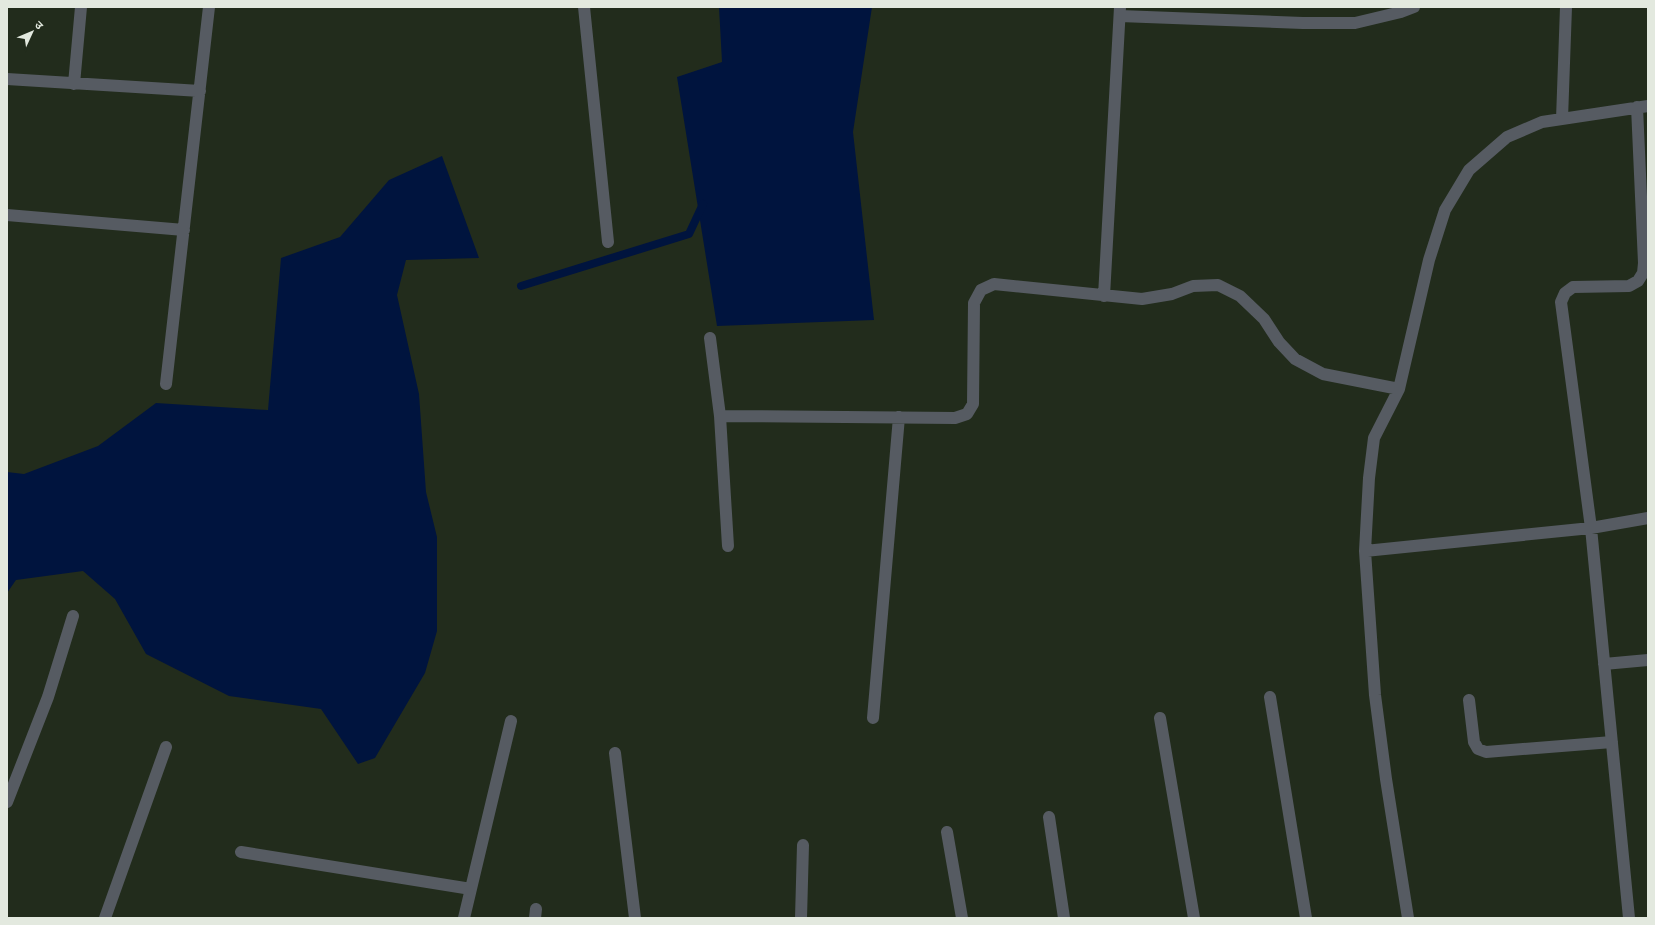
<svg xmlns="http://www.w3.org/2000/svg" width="1655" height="925" font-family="Inter,'Noto Sans Devanagari',sans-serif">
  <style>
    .water { fill: #00143e }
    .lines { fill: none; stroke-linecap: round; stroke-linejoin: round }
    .stream { stroke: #00143e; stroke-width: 8 }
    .street { stroke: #565b62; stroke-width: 12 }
  </style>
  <rect width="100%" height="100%" fill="#222c1c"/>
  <path class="water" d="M 719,7 L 872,7 L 853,132 L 874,320 L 717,326 L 677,77 L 722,62 Z
    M 442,156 L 479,258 L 406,260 L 397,295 L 419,394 L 426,492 L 437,537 L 437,631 L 425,673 L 375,758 L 358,764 L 321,709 L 229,696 L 146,654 L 115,599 L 83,571 L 16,580 L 7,593 L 7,472 L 24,474 L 98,446 L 156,403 L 268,410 L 281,258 L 340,237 L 389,180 Z"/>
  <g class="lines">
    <path class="stream" d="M 521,286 L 689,234 L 703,204"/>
    <path class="street" d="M 584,7 L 608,242
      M 1120,16 L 1303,23 L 1355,23 L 1401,12 L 1414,7
      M 7,79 L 200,91
      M 74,84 L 81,7
      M 1562,119 L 1566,7
      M 7,215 L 184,230
      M 1104,296 L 1120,7
      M 710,338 L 720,416 L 728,546
      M 166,384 L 209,7
      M 720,416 L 955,418 L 967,414 L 973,404 L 974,303 L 981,290 L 994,284 L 1142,299 L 1172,294 L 1193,286 L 1218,285 L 1240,296 L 1264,319 L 1279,342 L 1295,359 L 1323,374 L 1399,389
      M 1365,551 L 1591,528 L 1648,518
      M 1604,664 L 1648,660
      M 1270,697 L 1306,918
      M 1469,700 L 1474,742 L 1478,749 L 1486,752 L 1612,742
      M 873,718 L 899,417
      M 1160,718 L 1194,918
      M 615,753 L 635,918
      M 7,802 L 48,697 L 73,616
      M 1049,817 L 1064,918
      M 947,832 L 962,918
      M 241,852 L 471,889
      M 105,918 L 166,747
      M 464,918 L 511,721
      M 535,918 L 536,909
      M 801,918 L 803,845
      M 1408,918 L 1386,779 L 1375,695 L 1365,551 L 1369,478 L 1374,438 L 1399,389 L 1429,260 L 1445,210 L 1469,170 L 1507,137 L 1542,122 L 1648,106
      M 1629,918 L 1591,528 L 1561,302 L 1565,293 L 1573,287 L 1629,286 L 1638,281 L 1643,273 L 1644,263 L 1637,107"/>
  </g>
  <rect width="1655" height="925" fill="none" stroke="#e3e9df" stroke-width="16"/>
  <g transform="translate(32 32) rotate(46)" stroke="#222c1c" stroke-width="3" paint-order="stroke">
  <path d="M0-3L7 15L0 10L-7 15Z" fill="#e3e9df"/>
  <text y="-6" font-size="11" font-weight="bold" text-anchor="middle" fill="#e3e9df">उ</text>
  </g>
</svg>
